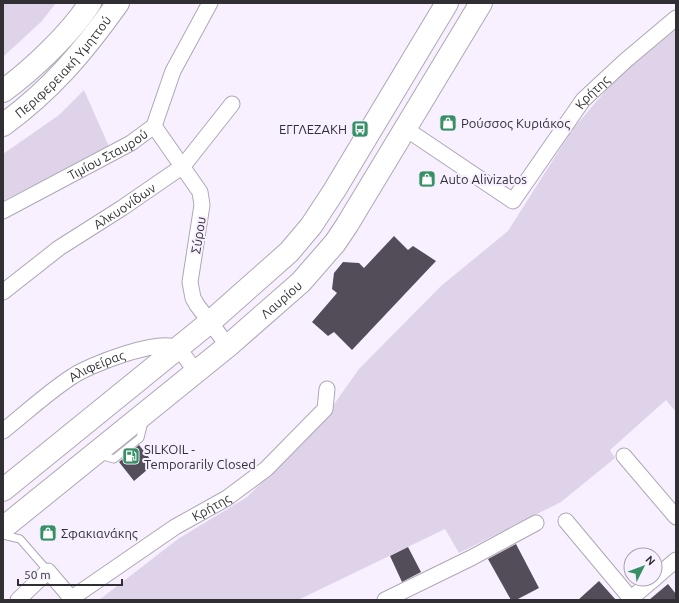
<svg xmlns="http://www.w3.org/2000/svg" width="679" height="603" font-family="Ubuntu,sans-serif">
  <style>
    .green { fill: #dfd3ea }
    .building { fill: #534d59 }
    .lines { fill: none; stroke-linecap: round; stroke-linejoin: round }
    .lane-casing { stroke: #aea7b4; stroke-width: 9 }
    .street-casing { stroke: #aea7b4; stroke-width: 17 }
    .primary-casing { stroke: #aea7b4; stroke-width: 24 }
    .highway-casing { stroke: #aea7b4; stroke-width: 24 }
    .lane { stroke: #fff; stroke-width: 7 }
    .street { stroke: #fff; stroke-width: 15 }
    .primary { stroke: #fff; stroke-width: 22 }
    .highway { stroke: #fff; stroke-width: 22 }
    .labels { text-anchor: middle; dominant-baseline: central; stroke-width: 4; stroke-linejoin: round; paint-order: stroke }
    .street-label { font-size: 13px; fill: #322f34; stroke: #f8f0ff }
    .poi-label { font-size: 13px; fill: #322f34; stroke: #f8f0ff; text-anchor: start }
  </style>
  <rect width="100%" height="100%" fill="#f8f0ff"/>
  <path class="green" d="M 3,3 L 56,3 L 42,21 L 3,57 Z
    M 676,27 L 676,412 L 666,400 L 610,450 L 615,458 L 561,502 L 459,553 L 445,529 L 298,600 L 99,600 L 178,539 L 247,497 L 317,428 L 359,369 L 441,286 L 508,231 L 572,130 L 626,67 Z
    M 84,90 L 110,149 L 3,201 L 3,154 L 59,115 Z"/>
  <path class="building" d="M 394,236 L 408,250 L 413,246 L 436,261 L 352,350 L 334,332 L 328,336 L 312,322 L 337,293 L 332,289 L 334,273 L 343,262 L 359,263 L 364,268 Z
    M 139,445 L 154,464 L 134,481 L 119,462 Z
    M 516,544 L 539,588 L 516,600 L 511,600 L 488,559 Z
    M 408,547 L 421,572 L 402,582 L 390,556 Z
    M 599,581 L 616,600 L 578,600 Z
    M 668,584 L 676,594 L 676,600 L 649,600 Z"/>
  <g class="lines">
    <g class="lane-casing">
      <path id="lane" d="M 99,455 L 114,459 L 140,438 L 144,422
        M 3,535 L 20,539 L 48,571"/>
    </g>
    <g class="street-casing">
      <g id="street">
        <path d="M 154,126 L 200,192 L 202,205 L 190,282 L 193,298 L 197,305 L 228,346"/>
        <path id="s1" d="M 406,129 L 513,201 L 583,100 L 625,61 L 676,18"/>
        <path id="s2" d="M 3,211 L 131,143 L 154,126 L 173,71 L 210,3"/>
        <path id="s3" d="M 3,292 L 59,248 L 122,208 L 183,166 L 232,104"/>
        <path id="s4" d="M 3,431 C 26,413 48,392 73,376 C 89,365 159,338 177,348 C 183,352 191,366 196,372"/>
        <path d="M 624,456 L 676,517"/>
        <path d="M 566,521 L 632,600"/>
        <path d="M 655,578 L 676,560"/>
        <path d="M 18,600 L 48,571 L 71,598"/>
        <path id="s5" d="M 69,600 L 175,527 L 227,498 L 266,469 L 325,409 L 327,389"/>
        <path d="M 385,600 L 471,558 L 536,523"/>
        <path d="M 629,600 L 654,579"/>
      </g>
    </g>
    <g class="primary-casing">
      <g id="primary">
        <path d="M 3,490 L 210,322 L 289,252 L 311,226 L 334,191 L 447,3"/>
        <path id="s6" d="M 3,528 L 228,346 L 301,282 L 335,243 L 347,225 L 481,3"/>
      </g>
    </g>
    <g class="highway-casing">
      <g id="highway">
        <path d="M 3,91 C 32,70 71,33 90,3"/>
        <path id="s7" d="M 3,125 C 51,90 84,51 118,3"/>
      </g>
    </g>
    <use href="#lane" class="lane"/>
    <use href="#street" class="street"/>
    <use href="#primary" class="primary"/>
    <use href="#highway" class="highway"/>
  </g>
  <defs>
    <g id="shop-square" transform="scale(0.9)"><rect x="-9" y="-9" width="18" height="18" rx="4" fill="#379066" stroke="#f8f0ff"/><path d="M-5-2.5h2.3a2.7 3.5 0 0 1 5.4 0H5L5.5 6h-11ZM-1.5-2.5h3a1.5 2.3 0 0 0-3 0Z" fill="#fff"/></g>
    <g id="bus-square" transform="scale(0.9)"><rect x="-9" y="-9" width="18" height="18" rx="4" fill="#379066" stroke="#f8f0ff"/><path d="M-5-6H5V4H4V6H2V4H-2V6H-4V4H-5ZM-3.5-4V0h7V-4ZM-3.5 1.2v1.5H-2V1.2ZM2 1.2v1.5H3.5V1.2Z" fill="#fff"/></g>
    <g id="fuel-square" transform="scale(0.9)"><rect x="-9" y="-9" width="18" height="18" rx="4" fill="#379066" stroke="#f8f0ff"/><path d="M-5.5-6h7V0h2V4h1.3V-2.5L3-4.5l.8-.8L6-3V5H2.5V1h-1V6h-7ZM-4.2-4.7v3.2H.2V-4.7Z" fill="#fff"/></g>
  </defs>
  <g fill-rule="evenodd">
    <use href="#shop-square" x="448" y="123"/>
    <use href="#bus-square" x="360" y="129"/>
    <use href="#shop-square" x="427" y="179"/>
    <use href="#fuel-square" x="131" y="456"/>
    <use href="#shop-square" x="48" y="533"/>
  </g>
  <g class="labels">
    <g class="street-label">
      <text stroke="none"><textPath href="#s7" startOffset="84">Περιφερειακή Υμηττού</textPath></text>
      <text stroke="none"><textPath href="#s1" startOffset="264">Κρήτης</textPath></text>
      <text stroke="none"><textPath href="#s2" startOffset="119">Τιμίου Σταυρού</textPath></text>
      <text stroke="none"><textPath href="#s3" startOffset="149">Αλκυονίδων</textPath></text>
      <text transform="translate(198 235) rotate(-81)">Σύρου</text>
      <text stroke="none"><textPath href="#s6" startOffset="360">Λαυρίου</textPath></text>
      <text stroke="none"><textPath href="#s4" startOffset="115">Αλιφείρας</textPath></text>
      <text stroke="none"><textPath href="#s5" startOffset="170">Κρήτης</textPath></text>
    </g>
    <g class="poi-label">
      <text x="461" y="123">Ρούσσος Κυριάκος</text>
      <text x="347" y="129" text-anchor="end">ΕΓΓΛΕΖΑΚΗ</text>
      <text x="440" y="179">Auto Alivizatos</text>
      <text x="144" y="449">SILKOIL -<tspan x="144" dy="15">Temporarily Closed</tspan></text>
      <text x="61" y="533">Σφακιανάκης</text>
    </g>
  </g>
  <rect width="679" height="603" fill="none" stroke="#322f34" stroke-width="8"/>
  <g transform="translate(643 567) rotate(48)"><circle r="19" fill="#f8f0ff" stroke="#a9a3ae"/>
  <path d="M0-3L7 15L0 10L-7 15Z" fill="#379066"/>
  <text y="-6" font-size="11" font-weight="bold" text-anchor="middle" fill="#322f34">N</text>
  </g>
  <path d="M18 579v6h104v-6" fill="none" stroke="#322f34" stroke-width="2"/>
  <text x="24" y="579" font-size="12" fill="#322f34" stroke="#f8f0ff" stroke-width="3" paint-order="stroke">50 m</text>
</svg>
